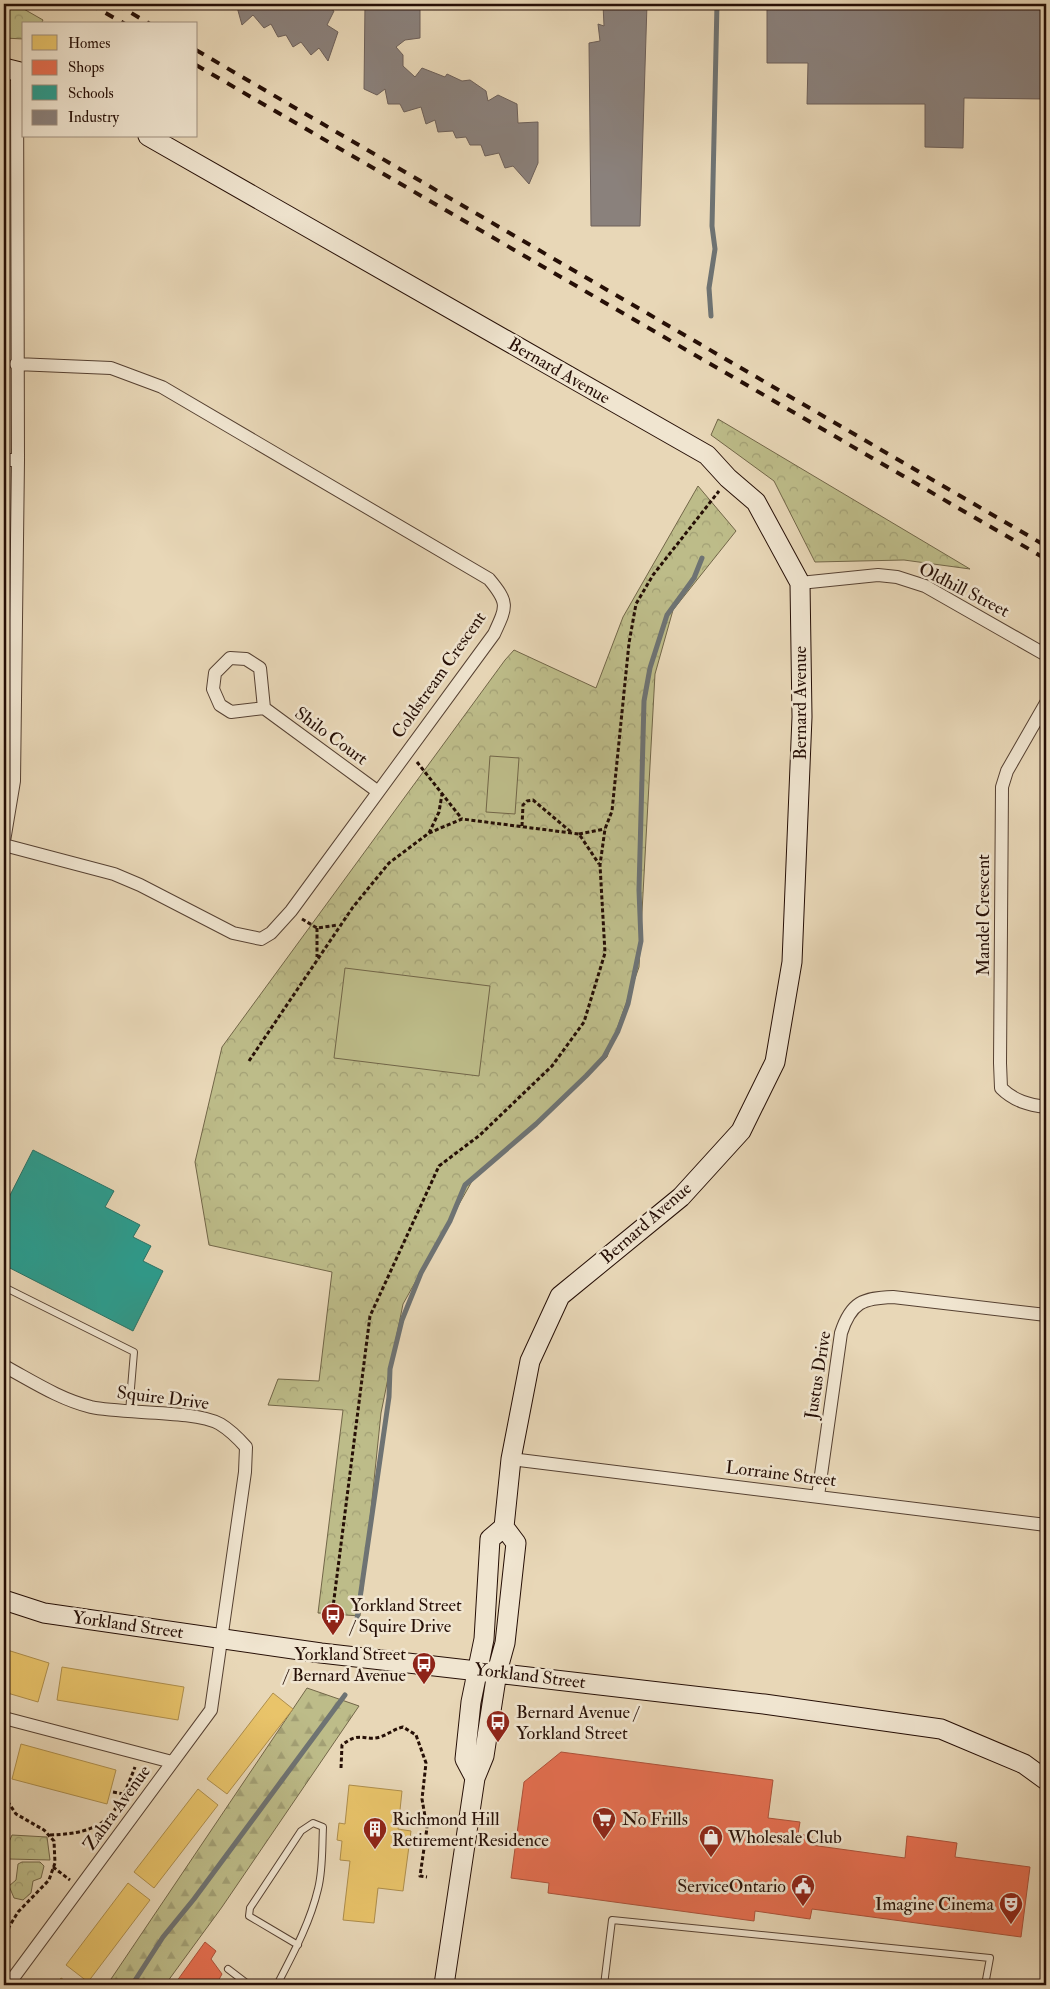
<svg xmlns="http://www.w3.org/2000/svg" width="1050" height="1989" font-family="'IM FELL Double Pica',serif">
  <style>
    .forest { fill: url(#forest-firs); stroke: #726648 }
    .park { fill: url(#park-crowns); stroke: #726648 }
    .pitch { fill: #bdbc89; stroke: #726648 }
    .homes { fill: #e9c46a; stroke: #ae8e4c }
    .shops { fill: #e76f51; stroke: #ad523a }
    .schools { fill: #2a9d8f; stroke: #297266 }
    .industry { fill: #8a817c; stroke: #6c5f59 }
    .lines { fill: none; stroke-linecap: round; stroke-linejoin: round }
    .stream { stroke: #6e7373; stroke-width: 5 }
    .lane-casing { stroke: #564132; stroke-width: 8 }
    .street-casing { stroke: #564132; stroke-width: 14 }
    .secondary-casing { stroke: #260f06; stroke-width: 21 }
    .path { stroke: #260f06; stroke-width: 3; stroke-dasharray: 4 2.5; stroke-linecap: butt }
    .lane { stroke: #f0e5d0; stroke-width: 6 }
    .street { stroke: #f0e5d0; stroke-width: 12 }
    .secondary { stroke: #f0e5d0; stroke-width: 19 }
    .rail { stroke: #260f06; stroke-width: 4; stroke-dasharray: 9 9; stroke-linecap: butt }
    .labels { text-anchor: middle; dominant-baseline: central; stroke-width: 5; stroke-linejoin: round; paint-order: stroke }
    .street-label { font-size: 18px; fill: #260f06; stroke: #f0e5d0 }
    .poi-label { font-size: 18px; fill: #260f06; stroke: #f0e5d0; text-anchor: start }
  </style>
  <defs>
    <pattern id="forest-firs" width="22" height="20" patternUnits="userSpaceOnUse" patternTransform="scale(1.25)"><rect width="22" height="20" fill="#bdbc89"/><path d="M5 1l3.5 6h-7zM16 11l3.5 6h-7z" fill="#a2a075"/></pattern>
    <pattern id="park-crowns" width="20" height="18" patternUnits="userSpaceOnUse" patternTransform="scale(1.25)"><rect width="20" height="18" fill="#bdbc89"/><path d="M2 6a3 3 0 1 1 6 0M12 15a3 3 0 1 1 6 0" fill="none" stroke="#a2a075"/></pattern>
  </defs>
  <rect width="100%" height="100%" fill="#e8d7b7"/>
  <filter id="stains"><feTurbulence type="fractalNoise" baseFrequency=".004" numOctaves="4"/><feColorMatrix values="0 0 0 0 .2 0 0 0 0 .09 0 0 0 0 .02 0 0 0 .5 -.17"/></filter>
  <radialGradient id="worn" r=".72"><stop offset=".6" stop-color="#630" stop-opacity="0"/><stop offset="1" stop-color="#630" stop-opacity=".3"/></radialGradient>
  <path class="forest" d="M 307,1688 L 359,1706 L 222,1907 L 165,1985 L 107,1985 Z"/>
  <path class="park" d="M 4,4 L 15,4 L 43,20 L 41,24 L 24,24 L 24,39 L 4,38 Z
    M 718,419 L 970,569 L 904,560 L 815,562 L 774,481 L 711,435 Z
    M 698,486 L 736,531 L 673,610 L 655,674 L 639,967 L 607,1057 L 550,1110 L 476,1174 L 403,1304 L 381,1413 L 360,1616 L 318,1613 L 343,1410 L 268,1405 L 278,1379 L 319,1381 L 332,1272 L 209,1245 L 195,1162 L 222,1047 L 505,660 L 514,650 L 596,688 L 623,617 Z
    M 12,1835 L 47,1837 L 50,1860 L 9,1859 L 6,1849 Z
    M 22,1862 L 40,1862 L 44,1866 L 41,1878 L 33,1881 L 31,1893 L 23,1900 L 14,1898 L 9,1886 L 16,1880 L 18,1864 Z"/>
  <path class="pitch" d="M 490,756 L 519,758 L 515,814 L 486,812 Z
    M 345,968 L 490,986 L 479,1076 L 334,1058 Z"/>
  <path class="homes" d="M 4,1649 L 49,1663 L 38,1702 L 4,1692 Z
    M 62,1667 L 184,1687 L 178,1720 L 57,1700 Z
    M 273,1693 L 293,1709 L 227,1794 L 207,1779 Z
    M 21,1744 L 116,1770 L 107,1804 L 12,1779 Z
    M 349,1785 L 402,1791 L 398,1829 L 411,1831 L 403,1891 L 378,1888 L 374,1923 L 343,1920 L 350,1861 L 340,1860 L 342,1841 L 337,1840 L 339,1823 L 345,1824 Z
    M 198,1789 L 218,1805 L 154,1888 L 134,1872 Z
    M 128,1883 L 150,1900 L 88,1982 L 66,1965 Z
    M 61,1978 L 72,1985 L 56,1985 Z"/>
  <path class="shops" d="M 561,1752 L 773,1780 L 768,1818 L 800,1822 L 798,1834 L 812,1836 L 811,1845 L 905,1858 L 907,1836 L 957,1843 L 955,1857 L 1030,1867 L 1021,1937 L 812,1909 L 810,1919 L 755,1911 L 754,1921 L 548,1893 L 549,1883 L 511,1878 L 524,1782 Z
    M 205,1942 L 216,1951 L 211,1959 L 222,1974 L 216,1985 L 174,1985 Z"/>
  <path class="schools" d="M 33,1150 L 114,1191 L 105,1207 L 140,1225 L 133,1237 L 151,1246 L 143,1261 L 163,1271 L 133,1331 L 4,1265 L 4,1207 Z"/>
  <path class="industry" d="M 226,4 L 323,4 L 334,11 L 327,25 L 338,32 L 328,61 L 319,48 L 311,55 L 301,42 L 293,47 L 286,35 L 278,37 L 271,24 L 264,28 L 253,15 L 242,25 L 237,7 L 227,8 Z
    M 365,4 L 420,4 L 420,38 L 405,40 L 396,47 L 403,55 L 403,66 L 415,77 L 422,68 L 445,77 L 447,74 L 462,81 L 470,80 L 486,91 L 488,101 L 498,95 L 517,104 L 518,123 L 538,122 L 538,163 L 529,184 L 513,166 L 505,168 L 499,153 L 485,156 L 481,145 L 470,145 L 466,137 L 456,138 L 453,131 L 438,132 L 435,120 L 426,124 L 421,107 L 404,112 L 400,104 L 388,104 L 385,89 L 377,95 L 364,89 Z
    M 501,4 L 583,4 L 583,5 L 503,5 Z
    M 603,4 L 647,4 L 640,226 L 591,226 L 589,43 L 600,41 L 598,24 L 604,26 Z
    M 767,4 L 1046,4 L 1046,99 L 964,98 L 963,148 L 925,147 L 925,104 L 807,104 L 808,63 L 767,63 Z"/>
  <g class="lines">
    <path class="stream" d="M 711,316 L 709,288 L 715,249 L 712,226 L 717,4
      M 357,1619 L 389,1397 L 390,1369 L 402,1320 L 421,1273 L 450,1221 L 465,1185 L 536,1124 L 586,1076 L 604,1057 L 618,1031 L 628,1004 L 641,941 L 639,890 L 644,701 L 650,668 L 667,615 L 694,578 L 702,558
      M 132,1985 L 163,1937 L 194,1899 L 345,1695"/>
    <g class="lane-casing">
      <path id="lane" d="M 4,1287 L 134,1352 L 129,1412
        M 228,1969 L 249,1985
        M 277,1985 C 293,1954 310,1923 318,1889 C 323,1870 322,1847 323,1827 L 313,1823 L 301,1831 L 250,1908 L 249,1916 L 298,1945
        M 604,1985 L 612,1920 L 990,1958 L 985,1985"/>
    </g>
    <g class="street-casing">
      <path id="street" d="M 4,460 L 18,460
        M 800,583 L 878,575 L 897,577 L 925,586 L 1046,655
        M 1046,703 L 1007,771 L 1002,787 L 1000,1063 L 1001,1088 C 1014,1101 1029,1105 1046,1107
        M 264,708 L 260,668 L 246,659 L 230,658 L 215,673 L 213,689 L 220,705 L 231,712 L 264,708 L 377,791
        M 4,841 L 14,781 L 18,460 L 17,70
        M 4,845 L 114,874 L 140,885 L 233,933 L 261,939 L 271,933 L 291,911 L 494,634 C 507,606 509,603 489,579 L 162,387 L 111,368 L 16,364
        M 4,1366 C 32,1381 59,1399 91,1407 C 123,1414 195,1410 220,1424 C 230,1430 238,1438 246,1447 L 245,1472 L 211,1710 L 8,1985
        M 511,1459 L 1046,1525
        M 818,1496 L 841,1333 C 851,1302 863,1298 893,1297 L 1046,1315
        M 4,1718 L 172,1762"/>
    </g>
    <g class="secondary-casing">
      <path id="secondary" d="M 4,68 L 24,73
        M 148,136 L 707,455 L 728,478 L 756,502 L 800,583 L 802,717 L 792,962 L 775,1062 L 741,1131 L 681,1197 L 560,1296 L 530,1361 L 511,1459 L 504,1527 L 490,1539 L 484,1639 L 471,1702 L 465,1759 L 475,1778
        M 4,1600 L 44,1613 L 321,1653 L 764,1704 L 941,1729 L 1024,1764 L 1046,1780
        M 444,1985 L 475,1778 L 484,1756 L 497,1672 L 505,1643 L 516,1543 L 504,1527"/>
    </g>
    <path class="path" d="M 417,762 L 462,819
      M 522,826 L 523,805 L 527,801 L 533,800 L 571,832
      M 429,833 L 439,812 L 442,794
      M 579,834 L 605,829
      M 302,919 L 317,928 L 338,925
      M 317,928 L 317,957
      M 249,1061 L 353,907 L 389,863 L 429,833 L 462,819 L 579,834 L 599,864
      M 331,1623 L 370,1316 L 439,1166 L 480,1135 L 552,1066 L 584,1022 L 605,953 L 600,865 L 605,829 L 612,811 L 629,643 L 636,604 L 653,575 L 719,491
      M 341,1768 L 342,1745 C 361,1730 365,1742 380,1737 C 389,1734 394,1729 403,1727 L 416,1735 L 426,1763 L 422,1799 L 427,1828 L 420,1876 L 427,1877
      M 113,1792 L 124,1794
      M 4,1796 L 16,1814 L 44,1830 L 54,1841 L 55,1863 L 49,1880 L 18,1912 L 9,1927 L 4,1950
      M 50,1835 C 106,1833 116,1817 135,1767
      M 53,1867 L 70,1880"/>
    <use href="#lane" class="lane"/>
    <use href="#street" class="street"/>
    <use href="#secondary" class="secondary"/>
    <path class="rail" d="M 90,4 L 125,24
      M 116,4 L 150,24
      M 196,50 L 1046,546
      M 196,65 L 1046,559"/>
  </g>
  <defs>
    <g id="bus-pin" transform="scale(1.25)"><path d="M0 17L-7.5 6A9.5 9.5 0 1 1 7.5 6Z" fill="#8f2418" stroke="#f0e5d0"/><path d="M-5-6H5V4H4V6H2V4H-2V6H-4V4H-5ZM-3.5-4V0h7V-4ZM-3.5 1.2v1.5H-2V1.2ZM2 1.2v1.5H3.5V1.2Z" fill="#fff"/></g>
    <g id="supermarket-pin" transform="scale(1.25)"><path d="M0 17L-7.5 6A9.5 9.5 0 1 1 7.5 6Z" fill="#8f2418" stroke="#f0e5d0"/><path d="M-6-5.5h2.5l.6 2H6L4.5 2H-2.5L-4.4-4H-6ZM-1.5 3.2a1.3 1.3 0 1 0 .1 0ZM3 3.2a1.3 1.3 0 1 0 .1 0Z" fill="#fff"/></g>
    <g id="building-pin" transform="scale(1.25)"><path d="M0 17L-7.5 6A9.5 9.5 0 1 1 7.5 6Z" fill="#8f2418" stroke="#f0e5d0"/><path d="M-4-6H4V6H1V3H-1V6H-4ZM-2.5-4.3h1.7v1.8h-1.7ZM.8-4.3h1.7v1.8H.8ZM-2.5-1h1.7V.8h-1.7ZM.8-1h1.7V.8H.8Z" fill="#fff"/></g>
    <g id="shop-pin" transform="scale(1.25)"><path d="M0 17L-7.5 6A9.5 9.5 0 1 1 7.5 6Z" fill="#8f2418" stroke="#f0e5d0"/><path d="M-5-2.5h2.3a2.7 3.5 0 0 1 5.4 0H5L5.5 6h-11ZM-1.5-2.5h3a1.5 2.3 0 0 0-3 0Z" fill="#fff"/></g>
    <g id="civic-pin" transform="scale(1.25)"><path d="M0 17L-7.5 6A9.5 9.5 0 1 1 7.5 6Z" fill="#8f2418" stroke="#f0e5d0"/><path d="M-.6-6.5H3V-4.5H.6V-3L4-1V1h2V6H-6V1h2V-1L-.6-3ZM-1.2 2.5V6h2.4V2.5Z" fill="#fff"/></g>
    <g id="theatre-pin" transform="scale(1.25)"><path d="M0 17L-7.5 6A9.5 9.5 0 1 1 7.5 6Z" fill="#8f2418" stroke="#f0e5d0"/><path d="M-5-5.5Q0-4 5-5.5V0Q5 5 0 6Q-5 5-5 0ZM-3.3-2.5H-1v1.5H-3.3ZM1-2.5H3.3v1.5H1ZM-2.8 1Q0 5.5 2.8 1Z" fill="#fff"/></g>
  </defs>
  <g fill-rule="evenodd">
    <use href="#bus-pin" x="333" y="1615"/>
    <use href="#bus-pin" x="424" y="1664"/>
    <use href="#bus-pin" x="498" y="1722"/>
    <use href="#supermarket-pin" x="604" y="1819"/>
    <use href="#building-pin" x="375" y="1829"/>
    <use href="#shop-pin" x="711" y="1837"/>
    <use href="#civic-pin" x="803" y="1886"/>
    <use href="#theatre-pin" x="1011" y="1904"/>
  </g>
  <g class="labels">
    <g class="street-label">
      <text transform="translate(559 371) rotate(30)">Bernard Avenue</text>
      <text transform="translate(964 590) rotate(27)">Oldhill Street</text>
      <text transform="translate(439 675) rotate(-55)">Coldstream Crescent</text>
      <text transform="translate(800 703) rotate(-90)">Bernard Avenue</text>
      <text transform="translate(331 736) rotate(36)">Shilo Court</text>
      <text transform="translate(983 915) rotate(-90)">Mandel Crescent</text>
      <text transform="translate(646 1223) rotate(-41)">Bernard Avenue</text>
      <text transform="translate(818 1375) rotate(-81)">Justus Drive</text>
      <text transform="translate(163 1398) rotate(7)">Squire Drive</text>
      <text transform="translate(781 1474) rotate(7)">Lorraine Street</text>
      <text transform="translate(128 1625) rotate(8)">Yorkland Street</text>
      <text transform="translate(530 1676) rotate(7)">Yorkland Street</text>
      <text transform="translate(117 1808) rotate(-54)">Zahra Avenue</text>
    </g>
    <g class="poi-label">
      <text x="350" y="1605">Yorkland Street<tspan x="350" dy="21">/ Squire Drive</tspan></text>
      <text x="406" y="1654" text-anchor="end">Yorkland Street<tspan x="406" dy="21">/ Bernard Avenue</tspan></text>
      <text x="516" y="1712">Bernard Avenue /<tspan x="516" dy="21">Yorkland Street</tspan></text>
      <text x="392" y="1819">Richmond Hill<tspan x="392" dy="21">Retirement Residence</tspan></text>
      <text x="622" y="1819">No Frills</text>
      <text x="728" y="1837">Wholesale Club</text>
      <text x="786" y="1886" text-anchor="end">ServiceOntario</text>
      <text x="994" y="1904" text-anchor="end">Imagine Cinema</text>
    </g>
  </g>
  <rect width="1050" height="1989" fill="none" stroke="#e8d7b7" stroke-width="20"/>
  <rect x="5" y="5" width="1040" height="1979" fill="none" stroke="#260f06" stroke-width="2.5"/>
  <rect x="10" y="10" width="1030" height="1969" fill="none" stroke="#260f06"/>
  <rect x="22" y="22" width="175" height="115" fill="#f0e5d0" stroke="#9f8f7f"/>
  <rect x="32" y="35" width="25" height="15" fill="#e9c46a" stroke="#9f8f7f"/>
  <text x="68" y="48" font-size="15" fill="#260f06">Homes</text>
  <rect x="32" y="60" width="25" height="15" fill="#e76f51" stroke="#9f8f7f"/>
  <text x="68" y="72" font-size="15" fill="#260f06">Shops</text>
  <rect x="32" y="85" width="25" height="15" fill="#2a9d8f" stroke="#9f8f7f"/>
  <text x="68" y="98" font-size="15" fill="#260f06">Schools</text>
  <rect x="32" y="110" width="25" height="15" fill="#8a817c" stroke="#9f8f7f"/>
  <text x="68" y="122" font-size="15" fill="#260f06">Industry</text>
  <rect width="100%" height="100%" filter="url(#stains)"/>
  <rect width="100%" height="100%" fill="url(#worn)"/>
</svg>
